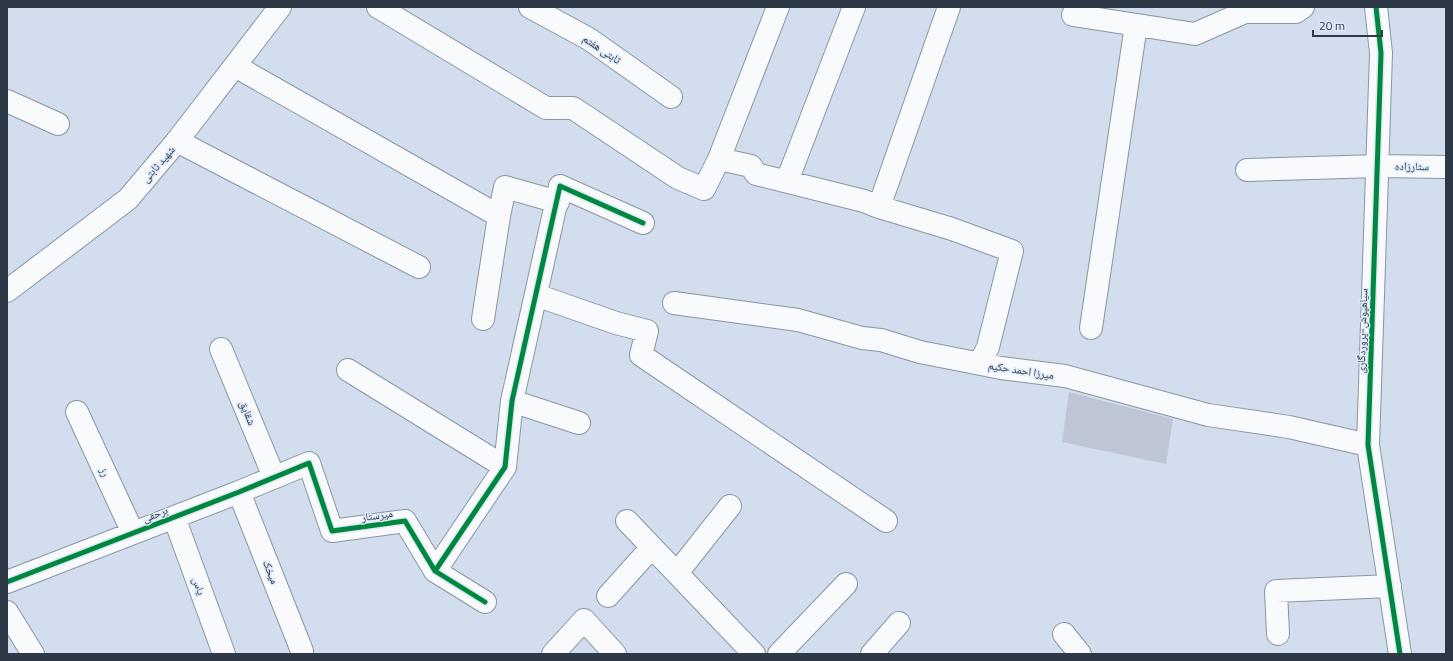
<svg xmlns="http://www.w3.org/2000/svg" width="1453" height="661" font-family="'Titillium Web','Noto Naskh Arabic',sans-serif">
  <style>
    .building { fill: #bec5d5 }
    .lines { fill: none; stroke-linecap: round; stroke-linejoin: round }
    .minor-casing { stroke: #8a95a2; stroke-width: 24 }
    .major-casing { stroke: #8a95a2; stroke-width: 24 }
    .minor { stroke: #f8fafc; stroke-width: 22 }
    .major { stroke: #f8fafc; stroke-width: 22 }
    .cycleway-casing { stroke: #dde9f8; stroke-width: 8 }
    .cycleway { stroke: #00873e; stroke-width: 5 }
    .labels { text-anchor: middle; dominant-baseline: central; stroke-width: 3; stroke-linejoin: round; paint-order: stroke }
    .street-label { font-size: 11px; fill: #2d3947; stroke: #dde9f8 }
  </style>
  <rect width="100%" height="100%" fill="#d2deee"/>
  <path class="building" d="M 1069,392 L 1173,419 L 1166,464 L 1062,442 Z"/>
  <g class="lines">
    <g class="minor-casing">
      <path id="minor" d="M 378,7 L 546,108 L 573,108 L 678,178 L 704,189 L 719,159 L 778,7
        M 530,7 L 589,39 L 671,97
        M 1376,7 L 1381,53 L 1368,445 L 1400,654
        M 1073,15 L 1195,34 L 1245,12 L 1296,12 L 1303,7
        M 235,66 L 499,216 L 505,187 L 558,202
        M 7,101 L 58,124
        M 177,141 L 419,267
        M 719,159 L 751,166 L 756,174 L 864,201 L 879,207 L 952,229 L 1012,251 L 988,347 L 980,363
        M 1247,170 L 1378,166 L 1446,167
        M 787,181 L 854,7
        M 879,207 L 949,7
        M 536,295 L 616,323 L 647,331 L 641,355 L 886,521
        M 674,303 L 798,320 L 862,338 L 881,340 L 920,352 L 1001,368 L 1065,376 L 1208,415 L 1289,427 L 1368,445
        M 483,319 L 499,216
        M 1091,328 L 1136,25
        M 221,349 L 274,477
        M 348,370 L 505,467
        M 512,401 L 579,423
        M 77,412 L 133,533
        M 239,492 L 302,651
        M 174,517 L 224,654
        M 627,521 L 754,654
        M 435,571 L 505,467 L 512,401 L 560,186 L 643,223
        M 677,573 L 730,506
        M 7,582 L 239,492 L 309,463 L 332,531 L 405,521 L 435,571 L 485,602
        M 608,596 L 652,547
        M 1064,634 L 1080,654
        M 1278,634 L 1276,591 L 1390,586
        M 553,654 L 584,620 L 615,654
        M 779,654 L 846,584
        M 872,654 L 899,623"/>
    </g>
    <g class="major-casing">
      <path id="major" d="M 7,291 L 128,199 L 177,141 L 280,7
        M 7,612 L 33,654"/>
    </g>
    <use href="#minor" class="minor"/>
    <use href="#major" class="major"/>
    <g class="cycleway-casing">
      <path id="cycleway" d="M 1376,7 L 1381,53 L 1368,445 L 1400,654
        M 435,571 L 505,467 L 512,401 L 560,186 L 643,223
        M 7,582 L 239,492 L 309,463 L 332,531 L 405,521 L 435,571 L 485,602"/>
    </g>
    <use href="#cycleway" class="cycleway"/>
  </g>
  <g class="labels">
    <g class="street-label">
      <text transform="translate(602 49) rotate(34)">ثابتی هفتم</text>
      <text transform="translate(158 164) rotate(-49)">شهید ثابتی</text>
      <text transform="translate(1412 166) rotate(1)">ستارزاده</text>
      <text transform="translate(1362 331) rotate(-88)">سیاهپوش-پروردگاری</text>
      <text transform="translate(1021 370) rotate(9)">میرزا احمد حکیم</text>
      <text transform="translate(248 413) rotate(68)">شقایق</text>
      <text transform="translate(105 472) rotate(65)">رز</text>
      <text transform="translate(155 514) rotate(-21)">برحقی</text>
      <text transform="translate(377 515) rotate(-8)">میرستار</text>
      <text transform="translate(271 572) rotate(68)">میخک</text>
      <text transform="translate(199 586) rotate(70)">یاس</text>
    </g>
  </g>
  <rect width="1453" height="661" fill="none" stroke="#2d3947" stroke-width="16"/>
  <path d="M1313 30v6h69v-6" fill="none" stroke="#2d3947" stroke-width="2"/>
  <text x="1319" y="30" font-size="12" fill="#2d3947" stroke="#dde9f8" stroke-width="3" paint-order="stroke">20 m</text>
</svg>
